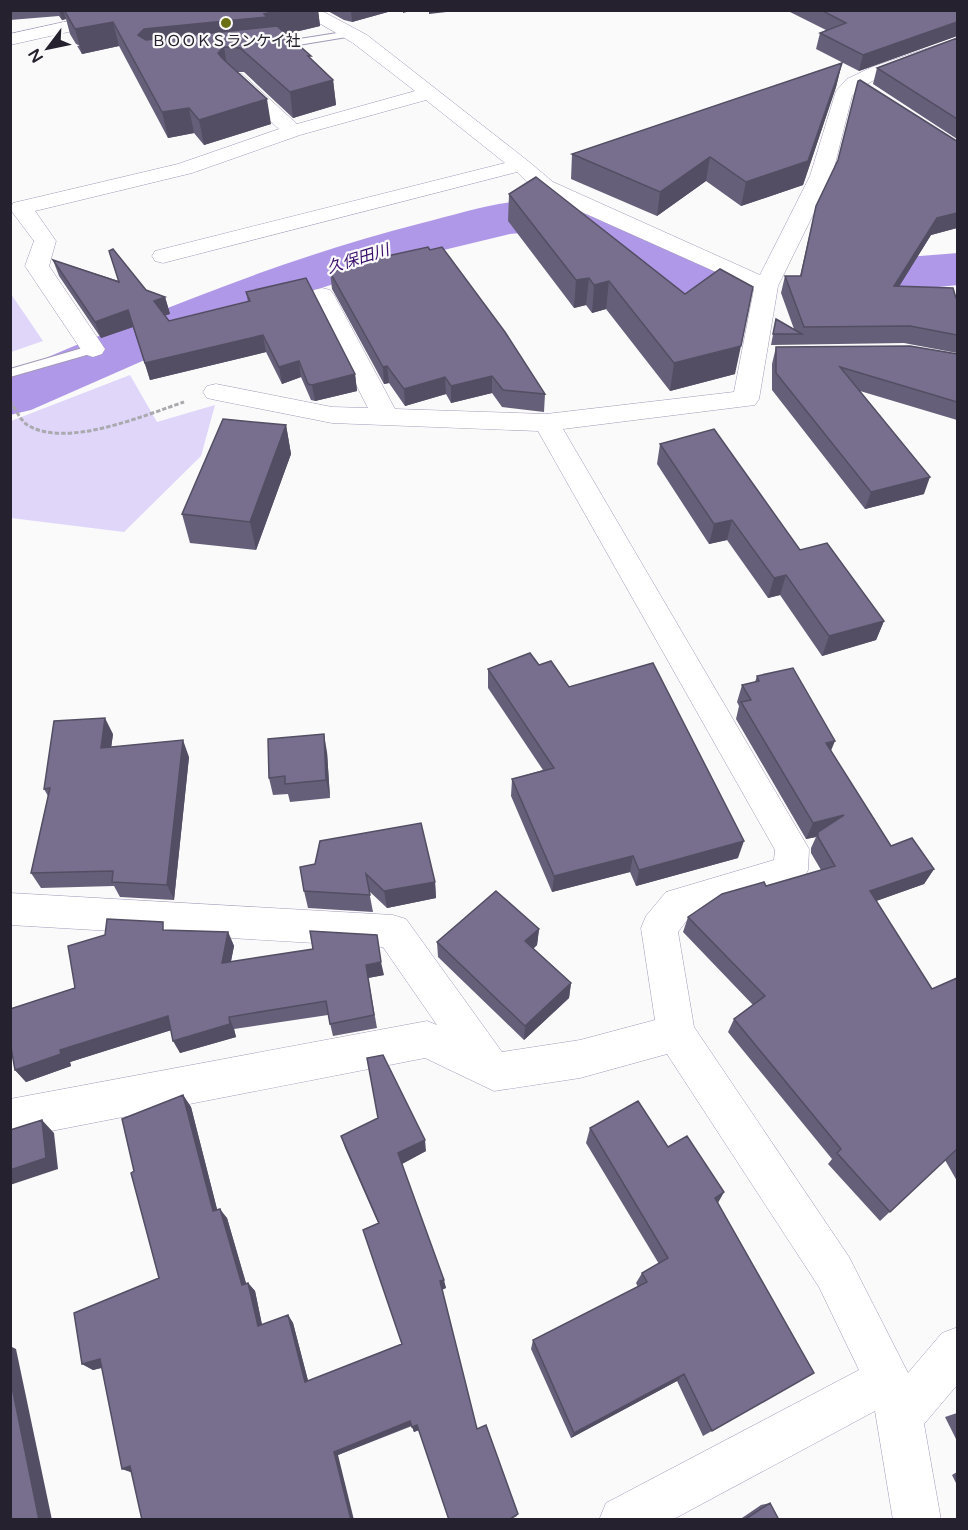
<svg xmlns="http://www.w3.org/2000/svg" width="968" height="1530" font-family="'Varela Round','Noto Sans JP',sans-serif">
  <style>
    .green { fill: #dfd6fa }
    .lines { fill: none; stroke-linecap: round; stroke-linejoin: round }
    .river { fill: #b098e8; fill-rule: evenodd }
    .service-casing { stroke: #a299b9; stroke-width: 2 }
    .minor-casing { stroke: #a299b9; stroke-width: 1 }
    .tertiary-casing { stroke: #a299b9; stroke-width: 1 }
    .path { stroke: #aaa9ae; stroke-width: 3; stroke-dasharray: 4.5 2; stroke-linecap: butt }
    .service { fill: #fff; fill-rule: evenodd }
    .minor { fill: #fff; fill-rule: evenodd }
    .tertiary { fill: #fff; fill-rule: evenodd }
    .wall { fill: #665f79 }
    .shaded-wall { fill: #534e63 }
    .building { fill: #776f8d; stroke: #534e63; stroke-width: 1.5 }
    .poi-dot { fill: #6c7015; stroke: #fafafa; stroke-width: 2 }
    .labels { text-anchor: middle; dominant-baseline: central; stroke-width: 4.5; stroke-linejoin: round; paint-order: stroke }
    .far-poi-label { font-size: 15px; fill: #25212e; stroke: #fafafa }
    .far-water-label { font-size: 16px; font-style: italic; fill: #390e6b; stroke: #fafafa }
  </style>
  <rect width="100%" height="100%" fill="#fafafa"/>
  <path class="green" d="M 11,294 L 43,341 L 11,352 L 10,352 Z
    M 130,375 L 157,422 L 215,405 L 201,456 L 124,532 L 11,518 L 11,421 Z"/>
  <g class="lines">
    <path class="river" d="M 533,200 L 574,207 L 699,264 L 733,271 L 741,283 L 733,295 C 708,301 691,297 667,291 L 542,231 L 510,234 L 423,255 L 309,292 L 197,337 L 31,410 L 10,415 L 10,373 C 145,316 280,259 422,223 C 458,214 495,202 533,200 Z
      M 958,253 L 958,285 L 869,294 L 850,289 L 841,277 L 850,265 L 869,260 Z"/>
    <g class="service-casing">
      <path id="service" d="M 350,31 L 353,32 L 353,36 L 274,49 L 269,46 L 274,43 Z
        M 93,345 L 97,346 L 99,349 L 97,352 L 10,377 L 10,369 Z"/>
    </g>
    <g class="minor-casing">
      <path id="minor" d="M 297,10 L 320,10 L 367,35 L 528,161 L 553,182 L 760,275 L 810,176 L 836,91 L 847,79 L 872,67 L 958,38 L 958,49 C 926,61 875,72 852,96 L 832,176 L 778,286 L 759,399 L 755,405 L 563,429 L 809,849 L 808,870 L 802,881 L 691,915 L 678,932 L 694,1027 L 849,1257 L 908,1373 L 942,1333 L 958,1327 L 958,1384 L 924,1424 L 941,1520 L 893,1520 L 875,1411 L 672,1520 L 599,1520 L 606,1503 L 859,1370 L 819,1287 L 667,1054 L 580,1078 L 494,1091 L 425,1058 L 10,1139 L 10,1099 L 427,1021 L 437,1025 L 383,947 L 10,925 L 10,893 L 393,915 L 406,919 L 502,1052 L 580,1040 L 655,1020 L 641,928 L 646,916 L 666,892 L 774,860 L 775,850 L 538,431 L 332,423 L 216,400 L 207,398 L 203,392 L 207,386 L 216,384 L 332,407 L 368,408 L 310,295 L 314,290 L 322,288 L 330,290 L 334,295 L 395,409 L 546,414 L 734,392 L 754,289 L 537,192 L 517,172 L 163,263 L 155,261 L 152,256 L 155,251 L 505,163 L 426,100 L 300,135 L 192,173 L 35,211 L 56,241 L 49,266 L 105,349 L 102,354 L 93,357 L 84,354 L 25,266 L 34,241 L 10,209 L 13,203 L 178,164 L 279,129 L 228,82 L 225,78 L 228,74 L 242,74 L 297,124 L 415,91 L 353,43 Z"/>
    </g>
    <g class="tertiary-casing">
      <path id="tertiary" d="M 118,10 L 153,10 L 144,15 L 10,45 L 10,34 Z"/>
    </g>
    <path class="path" d="M 10,401 C 15,408 19,418 26,424 C 64,450 145,415 184,402"/>
    <use href="#service" class="service"/>
    <use href="#minor" class="minor"/>
    <use href="#tertiary" class="tertiary"/>
  </g>
  <path class="wall" d="M 10,10 L 318,10 L 320,26 L 287,34 L 312,60 L 333,80 L 336,105 L 293,118 L 244,72 L 237,72 L 271,124 L 204,145 L 194,133 L 168,138 L 119,46 L 82,54 L 70,34 L 66,19 L 62,20 L 59,16 L 10,20 Z
    M 326,10 L 395,10 L 352,22 L 344,20 Z
    M 786,10 L 957,10 L 957,36 L 859,71 L 816,49 L 820,33 L 826,30 Z
    M 957,38 L 957,139 L 873,84 L 877,68 Z
    M 842,63 L 836,87 L 803,185 L 741,206 L 706,181 L 657,216 L 571,179 L 572,154 Z
    M 955,140 L 957,141 L 957,228 L 931,235 L 899,286 L 957,298 L 957,353 L 904,343 L 771,345 L 776,319 L 794,329 L 781,293 L 785,276 L 800,276 L 816,206 Z
    M 509,194 L 735,374 L 670,391 L 606,309 L 592,313 L 586,305 L 574,308 L 508,221 Z
    M 109,251 L 146,290 L 165,297 L 170,314 L 165,315 L 169,321 L 248,302 L 246,292 L 355,374 L 357,391 L 315,401 L 311,400 L 301,377 L 282,384 L 266,352 L 150,380 L 133,327 L 101,338 L 59,276 L 53,260 L 119,281 Z
    M 355,263 L 545,394 L 544,412 L 502,407 L 492,393 L 451,403 L 446,394 L 405,406 L 389,383 L 384,384 L 332,289 L 330,272 L 355,267 Z
    M 776,347 L 957,354 L 957,420 L 860,391 L 924,494 L 865,509 L 772,390 L 772,364 Z
    M 286,425 L 291,454 L 256,550 L 190,543 L 182,514 Z
    M 660,444 L 800,550 L 884,621 L 876,640 L 822,656 L 780,595 L 768,598 L 727,540 L 709,544 L 657,464 Z
    M 539,665 L 569,687 L 738,858 L 636,886 L 630,872 L 552,892 L 511,796 L 512,779 L 543,770 L 488,688 L 488,669 Z
    M 757,676 L 831,751 L 891,846 L 934,869 L 924,884 L 876,901 L 932,989 L 957,978 L 957,1181 L 945,1160 L 880,1221 L 828,1164 L 832,1159 L 728,1032 L 734,1019 L 753,1005 L 683,932 L 688,917 L 766,886 L 821,870 L 811,853 L 811,848 L 816,837 L 806,839 L 736,719 L 739,706 L 737,702 L 742,685 L 755,682 Z
    M 113,734 L 111,747 L 189,757 L 174,900 L 120,897 L 114,886 L 41,888 L 31,873 L 48,796 L 44,789 Z
    M 327,752 L 330,798 L 290,802 L 288,794 L 273,795 L 269,778 Z
    M 300,867 L 435,882 L 436,898 L 387,908 L 369,891 L 373,912 L 308,908 L 304,891 Z
    M 539,929 L 537,945 L 533,949 L 571,983 L 569,998 L 524,1040 L 438,957 L 437,942 Z
    M 167,930 L 228,932 L 234,946 L 231,961 L 384,975 L 368,978 L 377,1028 L 333,1036 L 328,1015 L 234,1029 L 236,1037 L 180,1053 L 171,1030 L 70,1062 L 71,1066 L 26,1082 L 15,1070 L 75,988 Z
    M 183,1095 L 191,1107 L 217,1209 L 227,1218 L 246,1284 L 248,1283 L 255,1291 L 262,1325 L 288,1315 L 293,1323 L 308,1381 L 402,1344 L 378,1223 L 345,1148 L 341,1136 L 426,1151 L 402,1164 L 446,1288 L 442,1289 L 477,1429 L 517,1516 L 510,1520 L 449,1520 L 419,1430 L 414,1432 L 412,1426 L 338,1455 L 132,1472 L 122,1469 L 102,1368 L 93,1370 L 82,1364 L 159,1278 L 134,1171 Z
    M 590,1128 L 668,1147 L 724,1192 L 718,1203 L 814,1373 L 703,1436 L 677,1381 L 571,1438 L 531,1349 L 533,1340 L 638,1287 L 636,1283 L 642,1273 L 659,1264 L 586,1143 Z
    M 957,1413 L 957,1441 L 945,1417 Z
    M 957,1472 L 957,1485 L 952,1475 Z
    M 770,1503 L 779,1520 L 739,1520 L 761,1505 Z"/>
  <path class="shaded-wall" d="M 59,10 L 63,10 L 66,19 L 62,20 Z
    M 280,10 L 318,10 L 320,26 L 269,38 L 150,54 L 138,35 L 144,29 L 264,14 Z
    M 351,10 L 395,10 L 352,22 Z
    M 403,10 L 414,10 L 403,13 Z
    M 429,10 L 464,10 L 429,14 Z
    M 113,22 L 119,46 L 82,54 L 75,29 Z
    M 957,22 L 957,36 L 859,71 L 863,55 Z
    M 224,47 L 228,72 L 218,53 Z
    M 842,63 L 836,87 L 803,185 L 741,206 L 746,182 Z
    M 333,80 L 336,105 L 293,118 L 290,92 Z
    M 267,99 L 271,124 L 204,145 L 199,120 Z
    M 189,108 L 194,133 L 168,138 L 162,112 Z
    M 710,157 L 706,181 L 657,216 L 660,192 Z
    M 957,213 L 957,228 L 931,235 L 889,303 L 894,286 L 937,218 Z
    M 589,278 L 586,305 L 574,308 L 576,280 Z
    M 609,281 L 606,309 L 592,313 L 594,285 Z
    M 165,297 L 170,314 L 158,318 L 154,301 Z
    M 128,310 L 133,327 L 101,338 L 95,322 Z
    M 263,335 L 266,352 L 150,380 L 145,363 Z
    M 741,346 L 735,374 L 670,391 L 674,363 Z
    M 299,361 L 301,377 L 282,384 L 279,367 Z
    M 387,366 L 389,383 L 384,384 L 383,367 Z
    M 355,374 L 357,391 L 315,401 L 312,385 Z
    M 492,376 L 492,393 L 451,403 L 451,386 Z
    M 445,377 L 446,394 L 405,406 L 404,389 Z
    M 286,425 L 291,454 L 256,550 L 250,522 Z
    M 930,477 L 924,494 L 865,509 L 871,492 Z
    M 732,520 L 727,540 L 709,544 L 714,524 Z
    M 786,575 L 780,595 L 768,598 L 774,578 Z
    M 884,621 L 876,640 L 822,656 L 829,636 Z
    M 105,718 L 113,734 L 109,765 L 101,748 Z
    M 324,734 L 327,752 L 330,798 L 326,780 Z
    M 183,740 L 189,757 L 174,900 L 167,885 Z
    M 835,741 L 828,758 L 826,743 Z
    M 844,815 L 818,832 L 816,837 L 806,839 L 813,823 Z
    M 744,841 L 738,858 L 636,886 L 639,870 Z
    M 633,856 L 630,872 L 552,892 L 554,876 Z
    M 934,869 L 924,884 L 862,906 L 870,891 Z
    M 435,882 L 436,898 L 387,908 L 384,891 Z
    M 539,929 L 537,945 L 524,957 L 525,941 Z
    M 228,932 L 234,946 L 228,976 L 222,963 Z
    M 381,962 L 384,975 L 368,978 L 377,1028 L 366,965 Z
    M 571,983 L 569,998 L 524,1040 L 525,1026 Z
    M 168,1016 L 175,1029 L 70,1062 L 71,1066 L 26,1082 L 15,1070 L 60,1050 Z
    M 229,1017 L 234,1029 L 236,1037 L 180,1053 L 173,1041 Z
    M 183,1095 L 191,1107 L 220,1221 L 213,1211 Z
    M 42,1120 L 54,1133 L 58,1169 L 10,1185 L 10,1170 Z
    M 425,1140 L 426,1151 L 400,1165 L 398,1153 Z
    M 724,1192 L 716,1205 L 715,1198 Z
    M 220,1209 L 227,1218 L 249,1293 L 242,1285 Z
    M 444,1280 L 446,1288 L 442,1290 L 440,1281 Z
    M 248,1283 L 255,1291 L 264,1334 L 258,1326 Z
    M 288,1315 L 293,1323 L 310,1388 L 305,1382 Z
    M 10,1346 L 16,1349 L 52,1520 L 39,1520 L 10,1377 Z
    M 100,1359 L 111,1365 L 93,1370 L 82,1364 Z
    M 684,1374 L 677,1381 L 571,1438 L 574,1433 Z
    M 410,1421 L 412,1425 L 338,1455 L 354,1520 L 351,1520 L 334,1452 Z
    M 417,1425 L 419,1430 L 414,1432 L 412,1427 Z
    M 130,1466 L 133,1473 L 122,1469 Z"/>
  <path class="building" d="M 64,10 L 280,10 L 264,14 L 267,17 L 144,29 L 138,35 L 146,40 L 277,26 L 311,56 L 308,56 L 333,80 L 290,92 L 240,48 L 224,47 L 218,53 L 222,58 L 267,99 L 199,120 L 189,108 L 162,112 L 113,22 L 75,29 Z
    M 821,10 L 957,10 L 957,22 L 863,55 L 820,33 L 846,23 Z
    M 957,38 L 957,119 L 877,68 Z
    M 842,63 L 808,161 L 746,182 L 710,157 L 660,192 L 572,154 Z
    M 860,80 L 955,140 L 957,141 L 957,213 L 937,218 L 894,286 L 953,288 L 956,298 L 957,298 L 957,335 L 910,326 L 804,327 L 785,276 L 801,276 L 816,206 L 838,160 L 858,81 Z
    M 536,177 L 685,294 L 720,269 L 753,287 L 741,346 L 674,363 L 609,281 L 594,285 L 589,278 L 576,280 L 509,194 Z
    M 428,247 L 430,250 L 442,247 L 505,332 L 545,394 L 503,390 L 492,376 L 451,386 L 445,377 L 404,389 L 387,366 L 383,367 L 330,272 L 356,266 L 355,263 Z
    M 113,249 L 146,290 L 165,297 L 154,301 L 169,321 L 250,301 L 246,292 L 306,278 L 355,374 L 312,385 L 308,384 L 299,361 L 279,367 L 263,335 L 145,363 L 128,310 L 95,322 L 53,260 L 119,282 L 109,251 Z
    M 776,319 L 802,334 L 773,334 Z
    M 910,346 L 957,354 L 957,402 L 840,367 L 930,477 L 871,492 L 776,373 L 776,347 Z
    M 223,419 L 286,425 L 250,522 L 182,514 Z
    M 714,429 L 800,550 L 827,543 L 884,621 L 829,636 L 786,575 L 774,578 L 732,520 L 714,524 L 660,444 Z
    M 530,653 L 539,665 L 551,661 L 569,687 L 653,663 L 744,841 L 639,870 L 633,856 L 554,876 L 512,779 L 554,768 L 488,669 Z
    M 793,668 L 835,741 L 826,743 L 891,846 L 912,838 L 934,869 L 870,891 L 932,989 L 957,978 L 957,1149 L 890,1212 L 837,1153 L 841,1149 L 734,1019 L 765,996 L 688,917 L 722,894 L 764,882 L 766,886 L 835,866 L 818,837 L 818,832 L 844,815 L 813,823 L 741,702 L 751,700 L 742,685 L 759,681 L 757,676 Z
    M 105,718 L 101,748 L 183,740 L 167,885 L 112,882 L 113,871 L 31,873 L 50,788 L 44,789 L 54,721 Z
    M 324,734 L 326,780 L 285,784 L 285,776 L 269,778 L 268,739 Z
    M 421,823 L 435,882 L 384,891 L 366,874 L 370,895 L 304,891 L 300,867 L 315,864 L 320,841 Z
    M 496,891 L 539,929 L 525,941 L 571,983 L 525,1026 L 437,942 Z
    M 107,919 L 163,922 L 163,930 L 228,932 L 222,963 L 313,949 L 310,931 L 377,935 L 381,962 L 366,965 L 374,1015 L 330,1024 L 326,1001 L 229,1017 L 230,1024 L 173,1041 L 168,1016 L 60,1050 L 61,1054 L 15,1070 L 10,1042 L 10,1009 L 75,988 L 68,946 L 105,935 Z
    M 383,1055 L 425,1140 L 398,1153 L 444,1280 L 440,1281 L 477,1429 L 486,1425 L 518,1514 L 508,1520 L 449,1520 L 417,1425 L 412,1427 L 410,1421 L 334,1452 L 351,1520 L 142,1520 L 130,1466 L 122,1469 L 100,1359 L 82,1364 L 74,1313 L 159,1278 L 131,1173 L 134,1171 L 122,1119 L 183,1095 L 213,1211 L 220,1209 L 242,1285 L 248,1283 L 258,1326 L 288,1315 L 305,1382 L 402,1344 L 363,1230 L 379,1223 L 341,1136 L 378,1118 L 367,1058 Z
    M 638,1101 L 668,1147 L 687,1136 L 724,1192 L 715,1198 L 814,1373 L 712,1431 L 684,1374 L 574,1433 L 533,1340 L 647,1282 L 642,1273 L 668,1258 L 590,1128 Z
    M 42,1120 L 46,1158 L 10,1170 L 10,1130 Z
    M 10,1377 L 39,1520 L 10,1520 Z
    M 770,1503 L 779,1520 L 744,1520 Z"/>
  <circle class="poi-dot" cx="226" cy="23" r="6"/>
  <g class="labels">
    <g class="far-poi-label">
      <text x="226" y="41">ＢＯＯＫＳランケイ社</text>
    </g>
    <g class="far-water-label">
      <text transform="translate(358 259) rotate(-17)">久保田川</text>
    </g>
  </g>
  <rect width="968" height="1530" fill="none" stroke="#25212e" stroke-width="24"/>
  <g transform="translate(48 48) rotate(238)" stroke="#fafafa" stroke-width="4.5" paint-order="stroke">
  <path d="M0-4.5L10 22L0 15L-10 22Z" fill="#25212e"/>
  <text y="-9" font-size="16" font-weight="bold" text-anchor="middle" fill="#25212e">N</text>
  </g>
</svg>
